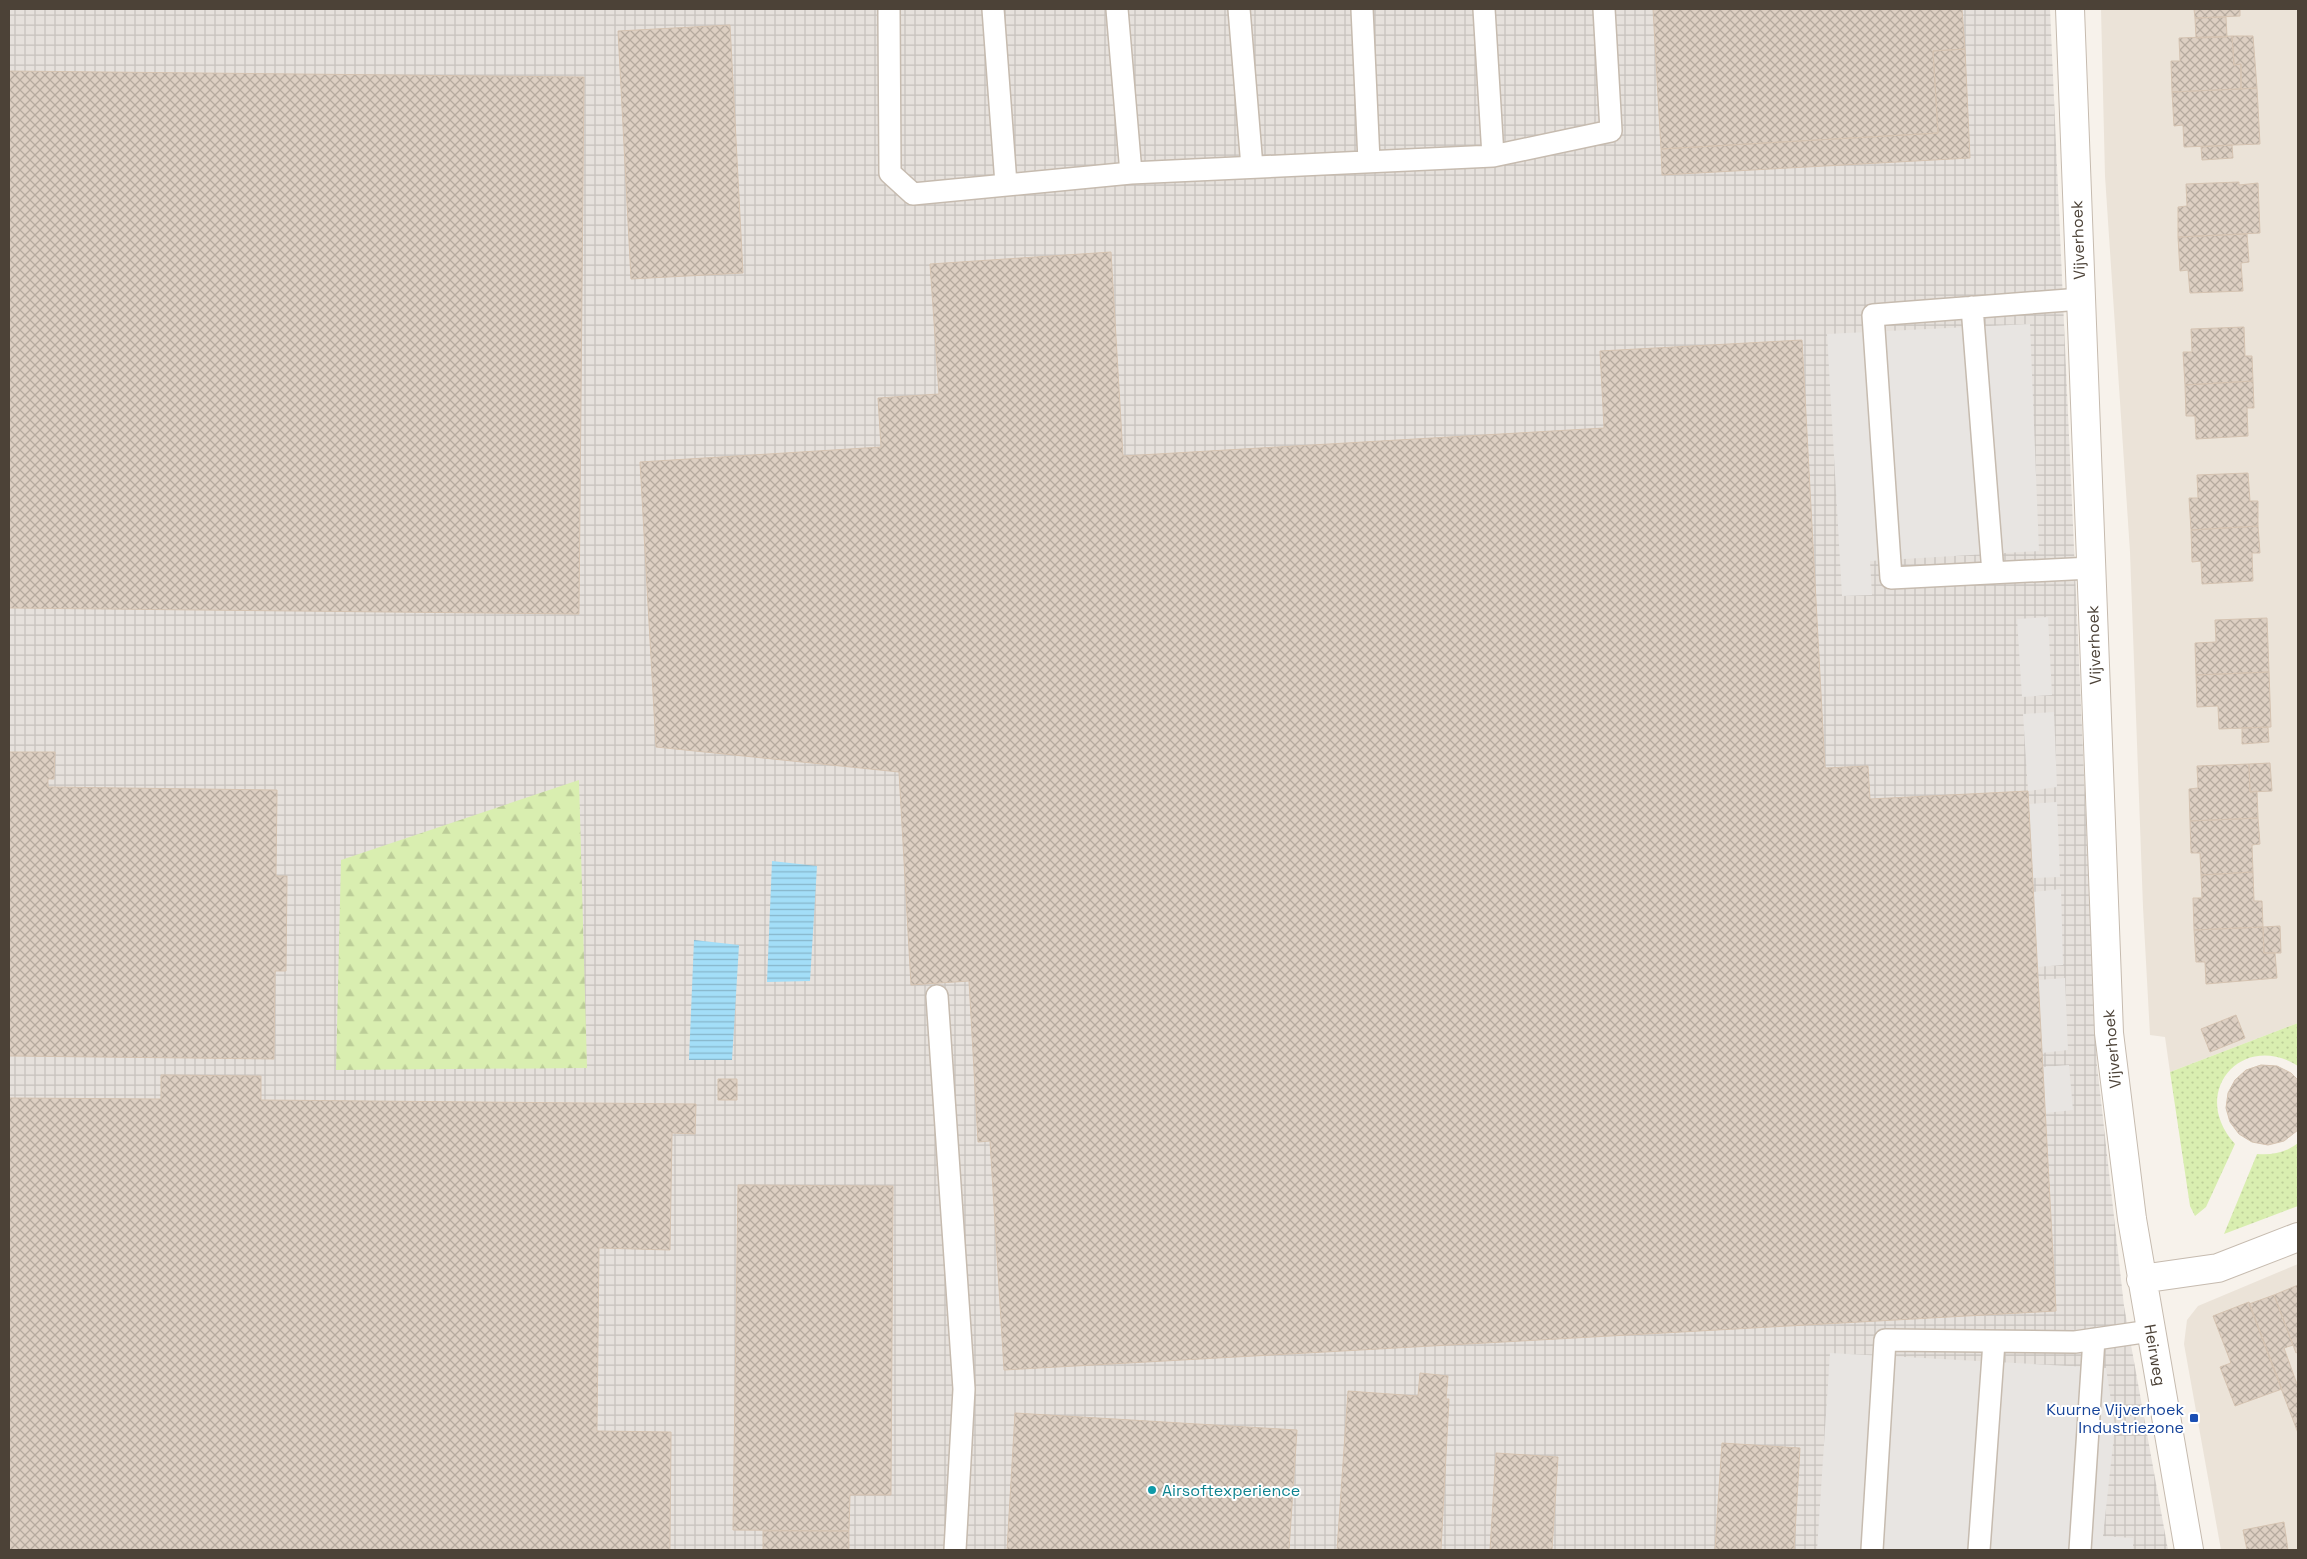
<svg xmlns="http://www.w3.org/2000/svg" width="2307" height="1559" font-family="'Space Grotesk',sans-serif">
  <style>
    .residential { fill: #ebe3d8 }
    .industrial { fill: url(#industrial-grid) }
    .grass { fill: url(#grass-dots) }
    .forest { fill: url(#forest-firs) }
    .parking { fill: #e8e5e2 }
    .water { fill: url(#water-rules) }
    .building { fill: url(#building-cross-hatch); stroke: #d5c3b1 }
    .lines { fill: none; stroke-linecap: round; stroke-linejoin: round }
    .lane-casing { stroke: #c6bbaf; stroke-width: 24 }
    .street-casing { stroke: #c6bbaf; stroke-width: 30 }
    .lane { stroke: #fff; stroke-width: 21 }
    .street { stroke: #fff; stroke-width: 28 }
    .transit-dot { fill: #1a4fb4; stroke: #fff; stroke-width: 2 }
    .culture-dot { fill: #0f9aa8; stroke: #fff; stroke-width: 2 }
    .labels { text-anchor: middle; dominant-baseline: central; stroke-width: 4; stroke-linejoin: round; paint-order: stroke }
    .street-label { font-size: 16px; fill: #4c4237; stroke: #fff }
    .transit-label { font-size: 16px; fill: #164399; stroke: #fff; text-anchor: end }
    .culture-label { font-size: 16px; fill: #0d838f; stroke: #fff; text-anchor: start }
  </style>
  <defs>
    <pattern id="industrial-grid" width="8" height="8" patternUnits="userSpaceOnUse" patternTransform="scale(1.25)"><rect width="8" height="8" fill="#e6e1dc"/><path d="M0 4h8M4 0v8" fill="none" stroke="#c7c2bd"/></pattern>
    <pattern id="grass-dots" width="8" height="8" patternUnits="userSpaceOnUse" patternTransform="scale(1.25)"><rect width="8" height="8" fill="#d9eeb0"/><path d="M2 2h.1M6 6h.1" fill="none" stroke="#bccd98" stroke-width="1.8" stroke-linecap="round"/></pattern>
    <pattern id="forest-firs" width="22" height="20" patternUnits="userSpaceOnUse" patternTransform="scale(1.25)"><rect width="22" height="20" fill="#d9eeb0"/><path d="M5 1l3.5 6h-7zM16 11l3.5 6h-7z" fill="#bccd98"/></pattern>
    <pattern id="water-rules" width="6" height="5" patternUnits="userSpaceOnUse" patternTransform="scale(1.25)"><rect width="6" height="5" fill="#a3def8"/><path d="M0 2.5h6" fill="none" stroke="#87b6ca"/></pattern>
    <pattern id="building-cross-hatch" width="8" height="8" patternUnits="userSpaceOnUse" patternTransform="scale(1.25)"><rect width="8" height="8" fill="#ddcfc2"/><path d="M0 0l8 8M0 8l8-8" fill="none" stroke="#b5aa9e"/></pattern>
  </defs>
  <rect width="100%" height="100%" fill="#f7f2eb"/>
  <path class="residential" d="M 2101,9 L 2298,9 L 2298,1023 L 2170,1072 L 2165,1037 L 2150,1035 L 2143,907 L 2130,552 L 2105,176 Z
    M 2298,1264 L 2298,1550 L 2221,1550 L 2184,1344 L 2187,1320 L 2198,1306 Z"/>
  <path class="industrial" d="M 9,9 L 2050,9 L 2097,1065 L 2124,1306 L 2168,1550 L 9,1550 Z"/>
  <path class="grass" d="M 2298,1023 L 2298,1066 C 2242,1030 2188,1093 2235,1144 L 2206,1207 L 2195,1216 L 2190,1206 L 2170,1072 Z
    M 2298,1143 L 2298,1206 L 2224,1234 L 2257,1154 C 2273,1155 2285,1153 2298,1143 Z"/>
  <path class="forest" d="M 579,780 L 587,1068 L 336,1070 L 341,860 Z"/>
  <path class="parking" d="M 2030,324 L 2039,551 L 1870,561 L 1872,595 L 1842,596 L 1827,334 Z
    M 2048,617 L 2052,695 L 2022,697 L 2017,619 Z
    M 2054,712 L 2057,787 L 2028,791 L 2023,714 Z
    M 2057,802 L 2060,877 L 2033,878 L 2029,804 Z
    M 2061,889 L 2063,965 L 2037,967 L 2033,892 Z
    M 2065,978 L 2068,1050 L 2042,1053 L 2038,980 Z
    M 2069,1065 L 2073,1110 L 2045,1113 L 2043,1067 Z
    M 1830,1353 L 2106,1368 L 2115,1426 L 2103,1536 L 2133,1538 L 2133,1550 L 1817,1550 Z"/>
  <path class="water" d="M 772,861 L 817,866 L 810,981 L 767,982 Z
    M 694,940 L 739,945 L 732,1060 L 689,1060 Z"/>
  <path class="building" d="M 1653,9 L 1962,9 L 1965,49 L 1933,51 L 1938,133 L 1661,149 Z
    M 2194,9 L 2240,9 L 2240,16 L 2195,18 Z
    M 2226,17 L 2227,37 L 2196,38 L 2195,18 Z
    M 730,25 L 743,273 L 631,279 L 618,31 Z
    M 2232,36 L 2234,65 L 2241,64 L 2241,89 L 2172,92 L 2171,61 L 2180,61 L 2179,38 Z
    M 2232,36 L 2253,36 L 2257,88 L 2241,89 L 2241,64 L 2234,65 Z
    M 1965,49 L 1970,158 L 1662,175 L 1661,149 L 1938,133 L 1933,51 Z
    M 9,71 L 584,77 L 579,614 L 9,608 Z
    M 2257,88 L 2260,144 L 2184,147 L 2183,125 L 2174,126 L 2172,92 Z
    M 2232,145 L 2233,158 L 2202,160 L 2201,147 Z
    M 2239,182 L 2239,185 L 2258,183 L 2260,233 L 2178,237 L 2178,207 L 2187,206 L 2186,184 Z
    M 2247,234 L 2249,262 L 2241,263 L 2243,291 L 2190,293 L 2188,270 L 2180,271 L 2178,237 Z
    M 1111,252 L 1123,456 L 1604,428 L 1600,351 L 1802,340 L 1825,768 L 1868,766 L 1870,799 L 2028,791 L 2056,1311 L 1004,1370 L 990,1141 L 978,1142 L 969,981 L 911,985 L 899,772 L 656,747 L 640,462 L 881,447 L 878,398 L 939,394 L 930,264 Z
    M 2244,327 L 2245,356 L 2252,356 L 2253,381 L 2185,385 L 2183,352 L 2192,352 L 2191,329 Z
    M 2253,381 L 2254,408 L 2247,408 L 2248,436 L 2196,439 L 2195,416 L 2186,416 L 2185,385 Z
    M 2248,473 L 2250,501 L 2258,501 L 2258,526 L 2191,530 L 2189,498 L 2198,498 L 2197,475 Z
    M 2258,526 L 2260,553 L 2252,553 L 2253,581 L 2202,584 L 2201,561 L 2192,562 L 2191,530 Z
    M 2267,618 L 2269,672 L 2196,675 L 2195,643 L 2216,642 L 2215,620 Z
    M 2269,672 L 2271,727 L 2219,729 L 2218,706 L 2197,707 L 2196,675 Z
    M 2268,727 L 2269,742 L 2242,744 L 2242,728 Z
    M 9,752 L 55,752 L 54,779 L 48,779 L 48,787 L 277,790 L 276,876 L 287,876 L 286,971 L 275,971 L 274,1059 L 9,1056 Z
    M 2270,763 L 2272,791 L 2250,792 L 2249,764 Z
    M 2249,764 L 2250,792 L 2257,791 L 2258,818 L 2190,821 L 2189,789 L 2198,788 L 2197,766 Z
    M 2258,818 L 2260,844 L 2252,845 L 2253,872 L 2201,875 L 2200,853 L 2191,853 L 2190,821 Z
    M 2253,872 L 2254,901 L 2262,901 L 2263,927 L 2194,930 L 2193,898 L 2202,898 L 2201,875 Z
    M 2280,926 L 2281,953 L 2264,953 L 2263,927 Z
    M 2263,927 L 2264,953 L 2275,953 L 2277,978 L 2206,984 L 2205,962 L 2196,962 L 2194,930 Z
    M 2236,1015 L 2245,1038 L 2210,1052 L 2201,1029 Z
    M 2261,1065 L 2277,1066 L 2291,1073 L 2298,1080 L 2298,1130 L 2284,1141 L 2268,1145 L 2252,1142 L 2239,1134 L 2230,1122 L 2226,1108 L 2228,1093 L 2235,1080 L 2246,1070 Z
    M 161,1075 L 261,1076 L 261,1100 L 696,1104 L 695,1134 L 672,1133 L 670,1250 L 599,1248 L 597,1431 L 671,1432 L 670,1550 L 9,1550 L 9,1098 L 161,1099 Z
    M 718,1079 L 737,1079 L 737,1100 L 718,1100 Z
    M 738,1185 L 893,1186 L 891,1495 L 850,1495 L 849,1531 L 733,1530 Z
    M 2298,1285 L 2298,1352 L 2296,1353 L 2274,1295 Z
    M 2274,1295 L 2293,1345 L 2284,1348 L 2298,1387 L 2298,1433 L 2249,1304 Z
    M 2249,1302 L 2282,1389 L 2235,1406 L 2220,1367 L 2231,1363 L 2213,1316 Z
    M 1420,1373 L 1448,1376 L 1446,1399 L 1449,1399 L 1441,1550 L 1337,1550 L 1348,1391 L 1418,1396 Z
    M 1015,1413 L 1297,1430 L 1289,1550 L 1007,1550 Z
    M 1722,1443 L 1800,1448 L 1794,1550 L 1715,1550 Z
    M 1496,1453 L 1558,1457 L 1552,1550 L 1490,1550 Z
    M 2284,1522 L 2288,1550 L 2247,1550 L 2243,1530 Z
    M 763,1531 L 849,1531 L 849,1550 L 763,1550 Z"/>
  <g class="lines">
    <g class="lane-casing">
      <path id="lane" d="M 889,9 L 890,173 L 913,194 L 1131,173 L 1493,156 L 1611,131 L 1604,9
        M 993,9 L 1006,184
        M 1117,9 L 1131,173
        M 1239,9 L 1252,167
        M 1362,9 L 1369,161
        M 1484,9 L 1493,156
        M 2081,299 L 1873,315 L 1891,578 L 2091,568
        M 1972,307 L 1993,573
        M 937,996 L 964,1389 L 955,1550
        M 1872,1550 L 1885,1340 L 2075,1342 L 2150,1331
        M 1979,1550 L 1994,1342
        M 2080,1550 L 2094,1339"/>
    </g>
    <g class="street-casing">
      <path id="street" d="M 2070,9 L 2109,1033 L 2132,1219 L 2189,1550
        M 2141,1279 L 2218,1268 L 2298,1237"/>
    </g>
    <use href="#lane" class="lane"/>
    <use href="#street" class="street"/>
  </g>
  <rect class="transit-dot" x="2189" y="1413" width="10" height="10" rx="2.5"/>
  <circle class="culture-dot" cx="1152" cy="1490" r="5"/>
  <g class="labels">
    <g class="street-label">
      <text transform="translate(2078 240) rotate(-92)">Vijverhoek</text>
      <text transform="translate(2094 645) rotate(-92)">Vijverhoek</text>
      <text transform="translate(2112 1049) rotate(-95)">Vijverhoek</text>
      <text transform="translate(2155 1355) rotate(80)">Heirweg</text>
    </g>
    <g class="transit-label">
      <text x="2184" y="1409">Kuurne Vijverhoek<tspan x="2184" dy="18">Industriezone</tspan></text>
    </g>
    <g class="culture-label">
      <text x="1162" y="1490">Airsoftexperience</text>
    </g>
  </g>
  <rect width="2307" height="1559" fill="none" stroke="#4c4237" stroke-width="20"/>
</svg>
